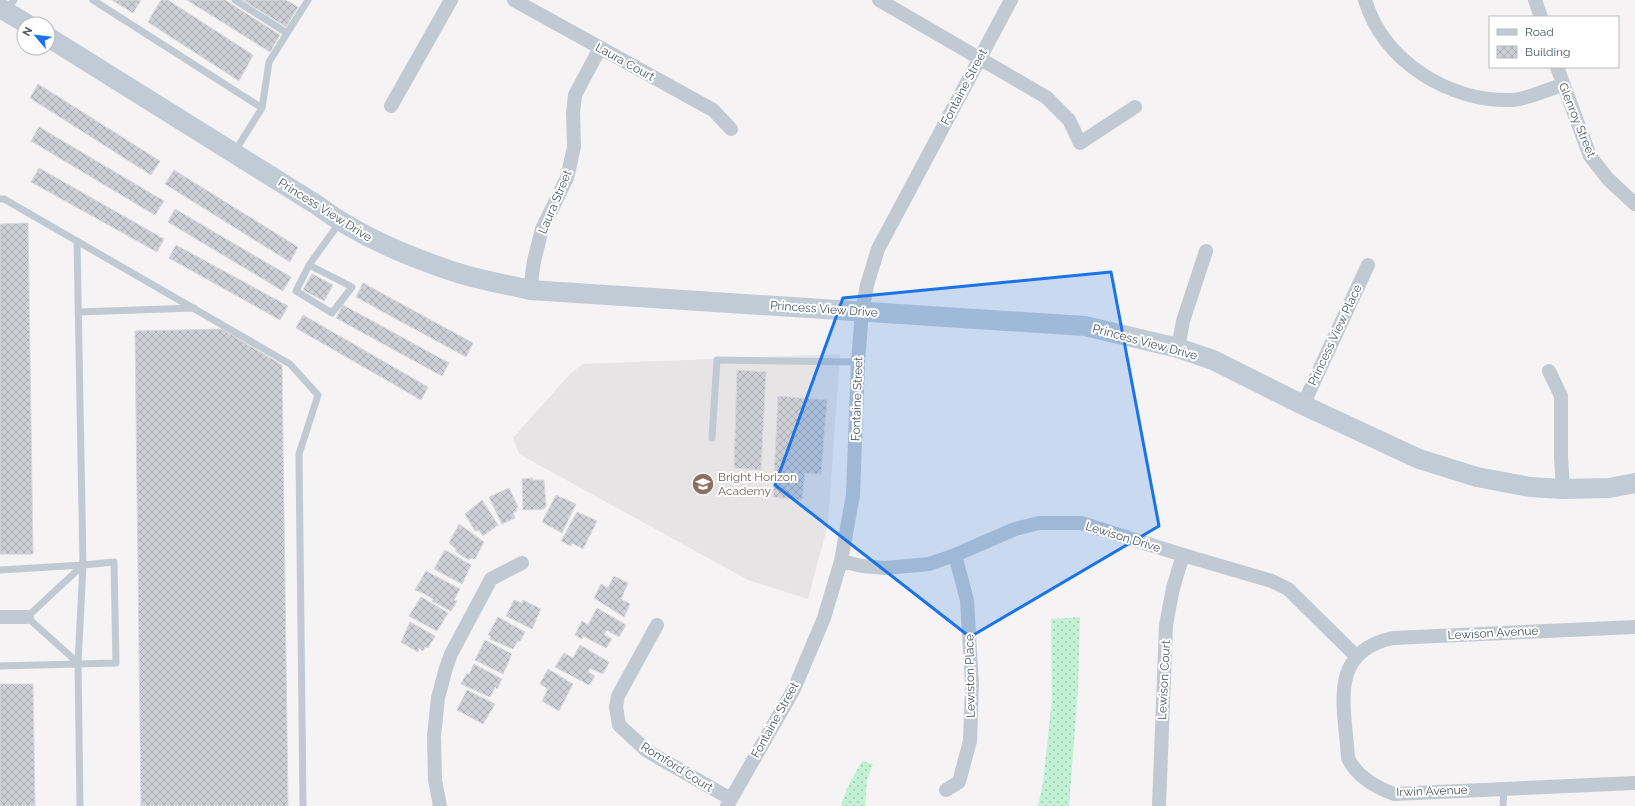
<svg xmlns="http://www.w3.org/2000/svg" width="1635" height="806" font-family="Raleway,sans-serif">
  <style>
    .education { fill: #e6e4e5 }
    .grass { fill: url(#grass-dots) }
    .building { fill: url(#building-cross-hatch); stroke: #d7d9de }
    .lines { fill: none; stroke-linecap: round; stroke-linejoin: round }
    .lane { stroke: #c1cad2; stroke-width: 7 }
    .street { stroke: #c1cad2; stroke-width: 14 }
    .secondary { stroke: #c1cbd6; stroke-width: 20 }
    .marked { fill: #1a73e8; fill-opacity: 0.2; stroke: #1a73e8; stroke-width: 3; stroke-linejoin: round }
    .labels { text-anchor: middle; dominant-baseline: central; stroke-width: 4; stroke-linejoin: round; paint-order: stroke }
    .street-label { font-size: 12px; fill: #4a5661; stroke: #fff }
    .education-label { font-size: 12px; fill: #785e54; stroke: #fff; text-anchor: start }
  </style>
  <defs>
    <pattern id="grass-dots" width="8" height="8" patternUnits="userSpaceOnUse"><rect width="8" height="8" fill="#c3f1d5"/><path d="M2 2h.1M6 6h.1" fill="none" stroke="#a0c6b0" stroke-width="1.8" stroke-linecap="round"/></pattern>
    <pattern id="building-cross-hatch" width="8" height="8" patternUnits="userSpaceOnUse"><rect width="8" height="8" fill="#cdcfd5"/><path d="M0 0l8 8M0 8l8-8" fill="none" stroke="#a8abb0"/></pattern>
  </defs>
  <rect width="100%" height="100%" fill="#f5f3f3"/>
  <path class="education" d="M 840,354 L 828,524 L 808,599 L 748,580 L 519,454 L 513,438 L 570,374 L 583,364 Z"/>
  <path class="grass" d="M 1080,617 L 1078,688 L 1069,806 L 1038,806 L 1043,783 L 1052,699 L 1051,619 Z
    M 862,761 L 873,764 L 867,780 L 865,806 L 841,806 L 847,788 Z"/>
  <path class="building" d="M 112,0 L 141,0 L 133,13 Z
    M 161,0 L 168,0 L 253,55 L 239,81 L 148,22 Z
    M 187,0 L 225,0 L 280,35 L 270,52 Z
    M 243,0 L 286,0 L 298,7 L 286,27 Z
    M 38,84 L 160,161 L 151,175 L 30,98 Z
    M 39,127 L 164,201 L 155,215 L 31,141 Z
    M 39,168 L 164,239 L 157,252 L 31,182 Z
    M 174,170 L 298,247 L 290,262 L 165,184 Z
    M 175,209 L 291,277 L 283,291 L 168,222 Z
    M 28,223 L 33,554 L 0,554 L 0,224 Z
    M 176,245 L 288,306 L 280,320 L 169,258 Z
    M 312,274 L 333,285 L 324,301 L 303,290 Z
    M 363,283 L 473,343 L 466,357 L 356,297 Z
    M 343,305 L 449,363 L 442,376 L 336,318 Z
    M 303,315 L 428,387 L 421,400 L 296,328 Z
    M 222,329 L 282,365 L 288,806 L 141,806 L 135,331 Z
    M 737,370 L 766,372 L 761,470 L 734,468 Z
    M 778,396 L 827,400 L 821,474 L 805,473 L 802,500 L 773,497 Z
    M 532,478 L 533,480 L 544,480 L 546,506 L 544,509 L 523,510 L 522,479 Z
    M 509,488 L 518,507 L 516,508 L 517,511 L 513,513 L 515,518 L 502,524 L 489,497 Z
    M 556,495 L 576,504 L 562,533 L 542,522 Z
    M 482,500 L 498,525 L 483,536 L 479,530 L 475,531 L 465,514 Z
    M 577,512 L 597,521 L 583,549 L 572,543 L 571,546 L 561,541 Z
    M 459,524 L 484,542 L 475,559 L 470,558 L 469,560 L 456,552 L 456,549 L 449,543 Z
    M 445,550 L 471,565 L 462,584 L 434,569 Z
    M 426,571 L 460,589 L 454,600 L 457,601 L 451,611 L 432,601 L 433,599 L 425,594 L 415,590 Z
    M 614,576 L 628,583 L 621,599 L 630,604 L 624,617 L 594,598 L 601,584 L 608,588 Z
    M 421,597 L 448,613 L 437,631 L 409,616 Z
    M 514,600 L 522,603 L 523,600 L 541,609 L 532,629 L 506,616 Z
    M 597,608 L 626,625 L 619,637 L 606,630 L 604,635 L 612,639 L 606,648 L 583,636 L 582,639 L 575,635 L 582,621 L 588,625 Z
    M 498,617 L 525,632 L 520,641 L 517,642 L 513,649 L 490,639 L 491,636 L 488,635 Z
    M 410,622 L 435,636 L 428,648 L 425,647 L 423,651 L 419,648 L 418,652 L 401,642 Z
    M 485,640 L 512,654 L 503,674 L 475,660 Z
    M 580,645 L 609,662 L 603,674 L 590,668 L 588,672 L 595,676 L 589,685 L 555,667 L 564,653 L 573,658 Z
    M 474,664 L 502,679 L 497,689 L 495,687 L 490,697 L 461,684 L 467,673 L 469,675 Z
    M 548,669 L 573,684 L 559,711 L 542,701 L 548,689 L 540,684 Z
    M 0,684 L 33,684 L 35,806 L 0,806 Z
    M 467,690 L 495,704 L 483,724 L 457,710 Z"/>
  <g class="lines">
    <path class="lane" d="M 93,0 L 262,108 L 235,151
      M 235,0 L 287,33
      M 6,11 L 14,0
      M 262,108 L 269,62 L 308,0
      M 0,199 L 4,199 L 290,364 L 318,395 L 299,454 L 303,806
      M 309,265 L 296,291 L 332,313 L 352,287 L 309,265 L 340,222
      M 78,312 L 194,308
      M 712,438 L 717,360 L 858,362
      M 0,570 L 83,565 L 77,241
      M 0,666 L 116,663 L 114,562 L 83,565 L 27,617 L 78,663
      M 80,806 L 78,663 L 83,565
      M 1503,806 L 1504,789"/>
    <path class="street" d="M 514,0 L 713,110 L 731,129
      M 879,0 L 1046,97 L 1069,120 L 1080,143 L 1135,107
      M 1365,0 C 1384,62 1449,102 1513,100 C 1527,99 1549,89 1562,85
      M 1535,0 L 1541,17
      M 1557,67 L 1590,156 L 1608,179 L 1635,204
      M 391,106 L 451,0
      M 530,290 L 534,261 L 542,229 L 567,178 L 574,147 L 573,113 L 575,95 L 600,48
      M 1178,348 L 1183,321 L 1206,251
      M 1549,371 L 1561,396 L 1561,457 L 1563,489
      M 1303,405 L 1368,265
      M 841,561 L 862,566 L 885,568 L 929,564 L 955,555 L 1015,529 L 1039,523 L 1081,523 L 1183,555 L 1272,581 L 1288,589 L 1356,656
      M 0,617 L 27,617
      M 657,625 L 618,696 L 616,707 L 619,725 L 647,751 L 731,799
      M 1635,627 L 1393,638 C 1327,652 1345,707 1348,758 C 1357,777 1375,787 1394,794 L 1635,783
      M 946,790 L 959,782 L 970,741 L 972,684 L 967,600 L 955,555
      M 440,806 L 435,780 L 434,736 L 438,698 L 446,668 L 451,654 L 491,579 L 522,563
      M 727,806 L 794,689 L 824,618 L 841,561 L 853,495 L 858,362 L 862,312 L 867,285 L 878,249 L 1011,0
      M 1159,806 L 1166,625 L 1173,588 L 1183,555"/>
    <path class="secondary" d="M 0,8 L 27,24
      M 48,37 L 317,205 C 358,236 406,256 455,272 C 479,280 505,284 530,290 L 1085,326 L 1178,348 L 1213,360 L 1303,405 L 1419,459 L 1477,477 L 1530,487 L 1563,489 L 1609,488 L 1635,483"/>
  </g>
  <path class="marked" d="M 1111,272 L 1159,526 L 970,637 L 775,485 L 843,298 Z"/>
  <defs>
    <g id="school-disc" transform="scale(1.15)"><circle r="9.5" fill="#8d6e63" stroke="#fff"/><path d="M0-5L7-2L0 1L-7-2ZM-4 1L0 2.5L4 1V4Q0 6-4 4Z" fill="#fff"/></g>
  </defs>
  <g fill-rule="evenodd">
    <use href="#school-disc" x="703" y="484"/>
  </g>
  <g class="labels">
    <g class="street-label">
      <text transform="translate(625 62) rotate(29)">Laura Court</text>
      <text transform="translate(964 87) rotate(-62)">Fontaine Street</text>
      <text transform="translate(1577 120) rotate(68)">Glenroy Street</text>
      <text transform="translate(555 202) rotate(-67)">Laura Street</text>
      <text transform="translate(325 210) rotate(32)">Princess View Drive</text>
      <text transform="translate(824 309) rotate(4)">Princess View Drive</text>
      <text transform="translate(1335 335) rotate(-65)">Princess View Place</text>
      <text transform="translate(1145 342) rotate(15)">Princess View Drive</text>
      <text transform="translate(857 399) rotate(-88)">Fontaine Street</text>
      <text transform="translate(1123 537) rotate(17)">Lewison Drive</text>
      <text transform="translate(1493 633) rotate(-3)">Lewison Avenue</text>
      <text transform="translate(970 676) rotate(-91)">Lewiston Place</text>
      <text transform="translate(1164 680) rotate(-87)">Lewison Court</text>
      <text transform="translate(775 720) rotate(-61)">Fontaine Street</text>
      <text transform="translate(677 767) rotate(32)">Romford Court</text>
      <text transform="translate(1432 791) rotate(-2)">Irwin Avenue</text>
    </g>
    <g class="education-label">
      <text x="718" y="477">Bright Horizon<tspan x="718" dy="14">Academy</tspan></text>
    </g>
  </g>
  <rect x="1489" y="16" width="130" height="52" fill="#ffffff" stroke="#b7bbc0"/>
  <rect x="1497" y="29" width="20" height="6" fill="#c1cbd6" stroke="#b7bbc0"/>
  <text x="1525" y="36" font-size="12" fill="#4a5661">Road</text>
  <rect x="1497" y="46" width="20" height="12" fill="url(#building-cross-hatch)" stroke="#b7bbc0"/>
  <text x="1525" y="56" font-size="12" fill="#4a5661">Building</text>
  <g transform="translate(36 36) rotate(298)"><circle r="19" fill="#ffffff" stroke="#b7bbc0"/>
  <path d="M0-3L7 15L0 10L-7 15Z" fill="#1a73e8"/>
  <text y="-6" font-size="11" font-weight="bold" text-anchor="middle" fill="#4a5661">N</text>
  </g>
</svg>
